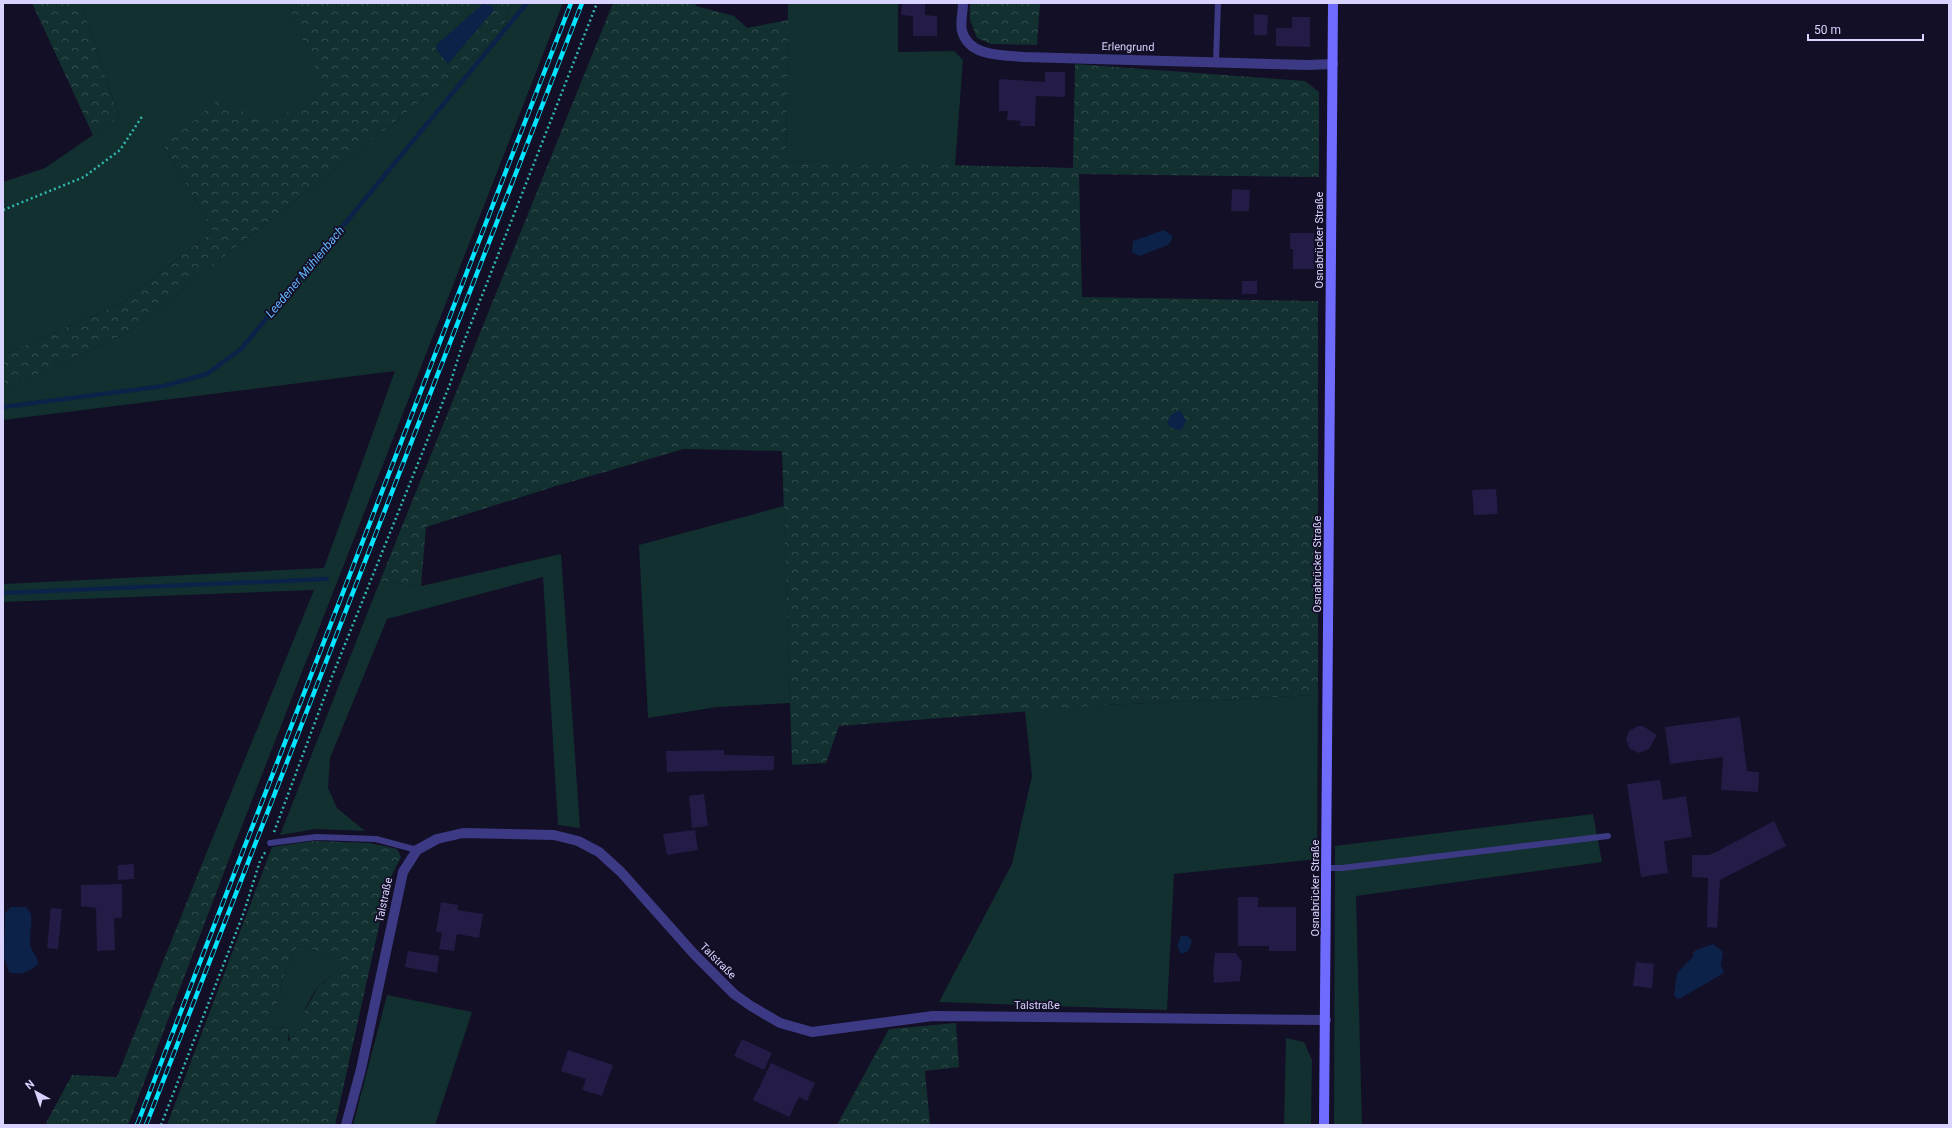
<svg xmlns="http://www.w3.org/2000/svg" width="1952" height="1128" font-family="Roboto,sans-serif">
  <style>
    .green { fill: #12302f }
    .forest { fill: url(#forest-crowns); fill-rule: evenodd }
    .water { fill: #0c2248 }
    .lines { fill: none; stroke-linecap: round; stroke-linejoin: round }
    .stream { stroke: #0c2248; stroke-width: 4.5 }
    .building { fill: #241b47 }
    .path { stroke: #2fb8b0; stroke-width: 2.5; stroke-dasharray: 2 3; stroke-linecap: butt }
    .lane { stroke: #3d3a85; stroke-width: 6 }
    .street { stroke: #3d3a85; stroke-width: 10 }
    .secondary { stroke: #6f6bff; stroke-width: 10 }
    .rail-casing { stroke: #00e5ff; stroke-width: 4.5 }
    .rail { stroke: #130f26; stroke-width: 3; stroke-dasharray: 9; stroke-linecap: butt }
    .labels { text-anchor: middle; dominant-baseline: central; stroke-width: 3.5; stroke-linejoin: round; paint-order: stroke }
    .street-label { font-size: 11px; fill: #d9d4ff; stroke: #130f26 }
    .water-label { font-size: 12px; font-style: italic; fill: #62b6ff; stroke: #130f26 }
  </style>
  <defs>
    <pattern id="forest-crowns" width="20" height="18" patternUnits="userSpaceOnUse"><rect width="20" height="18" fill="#12302f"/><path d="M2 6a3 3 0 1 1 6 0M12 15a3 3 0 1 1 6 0" fill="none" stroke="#344d4e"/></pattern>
  </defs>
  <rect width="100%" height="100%" fill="#130f26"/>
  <path class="green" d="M 81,3 L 287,3 L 326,90 L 267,125 L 164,146 L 213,231 L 122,303 L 3,355 L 3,182 L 45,168 L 119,117 Z
    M 512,3 L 563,3 L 231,854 L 206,854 L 314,590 L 3,602 L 3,584 L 324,568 L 395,371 L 3,420 L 3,391 L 130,331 L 498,40 Z
    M 788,3 L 898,3 L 898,52 L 954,51 L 963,60 L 955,166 L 786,161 Z
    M 784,506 L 790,703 L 717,707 L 648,718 L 639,545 Z
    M 561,554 L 580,828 L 558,825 L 543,577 L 387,619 L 330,758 L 328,788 L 337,808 L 365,831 L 316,829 L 280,835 L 380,581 L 421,586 Z
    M 1318,695 L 1317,859 L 1174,874 L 1167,1010 L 939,1002 L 1012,864 L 1032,776 L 1025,711 L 1107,705 Z
    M 1593,814 L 1602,862 L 1356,896 L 1362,1125 L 1334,1125 L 1335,846 Z
    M 306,946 L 335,960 L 339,970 C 333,976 327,979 321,984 C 310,993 300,1023 294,1037 L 290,1041 L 287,1027 L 276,1029 L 266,1024 L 266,1020 L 282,996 L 280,986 L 291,956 L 297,948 Z
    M 387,995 L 472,1012 L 435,1125 L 353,1125 Z
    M 1286,1038 L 1304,1042 L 1312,1060 L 1311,1125 L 1284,1125 Z"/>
  <path class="forest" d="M 32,3 L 81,3 L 119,117 L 93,135 Z
    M 287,3 L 512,3 L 498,40 L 130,331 L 3,391 L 3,355 L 122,303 L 213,231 L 164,146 L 220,98 L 267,125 L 325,90 Z
    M 613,3 L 695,3 L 696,6 L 734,16 L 747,28 L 788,20 L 786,161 L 1073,168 L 1075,64 L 1305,81 L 1319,92 L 1319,177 L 1079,174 L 1082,297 L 1318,301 L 1318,695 L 1107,705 L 839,726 L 826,763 L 792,765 L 782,451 L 684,449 L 556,486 L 426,527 L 421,586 L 380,581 Z
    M 970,3 L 1040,3 L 1037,45 L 991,44 L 977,38 L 970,20 Z
    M 314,841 L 370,843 L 397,849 L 401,857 L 389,881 L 335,1125 L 167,1125 L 272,847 ZM 306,946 L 335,960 L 339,970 L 318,987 L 301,1018 L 294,1037 L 290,1041 L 288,1040 L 289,1027 L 276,1029 L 266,1024 L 266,1020 L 282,996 L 280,986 L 291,956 L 297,948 Z
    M 206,854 L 231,854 L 128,1125 L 45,1125 L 72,1075 L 117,1077 Z
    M 956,1023 L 959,1067 L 925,1071 L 930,1125 L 837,1125 L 889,1029 Z"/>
  <path class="water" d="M 483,4 L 491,5 L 494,10 L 448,64 L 436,49 L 437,44 Z
    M 1164,230 L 1172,236 L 1172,240 L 1168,245 L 1139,256 L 1132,252 L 1133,241 Z
    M 1180,410 L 1186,421 L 1182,429 L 1178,430 L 1170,427 L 1167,422 L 1172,414 Z
    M 11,907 L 26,907 L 31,914 C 32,924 30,934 30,944 C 31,952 38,956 38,964 C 30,972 19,976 9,972 L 4,957 L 5,913 Z
    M 1181,936 L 1188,936 L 1192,941 L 1188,951 L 1181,954 L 1177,946 Z
    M 1713,944 L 1723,952 L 1721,965 L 1724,973 L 1681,998 L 1677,999 L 1674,995 L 1677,973 L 1693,957 L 1693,953 L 1696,950 Z"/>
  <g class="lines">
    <path class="stream" d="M 3,407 L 164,386 L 207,374 L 242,348 L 527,3
      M 3,593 L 327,579"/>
  </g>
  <path class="building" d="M 902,3 L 925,3 L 925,15 L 937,16 L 937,36 L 913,36 L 913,16 L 901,15 Z
    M 1254,14 L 1268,15 L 1267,35 L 1254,35 Z
    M 1292,17 L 1310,17 L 1310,47 L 1276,46 L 1276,28 L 1292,28 Z
    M 1045,72 L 1065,72 L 1065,97 L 1036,96 L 1035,126 L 1020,126 L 1021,121 L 1007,120 L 1008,111 L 999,111 L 999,79 L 1045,82 Z
    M 1232,189 L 1250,190 L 1249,211 L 1231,211 Z
    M 1290,233 L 1314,233 L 1314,269 L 1293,269 L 1293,249 L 1290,249 Z
    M 1242,281 L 1257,281 L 1257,294 L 1242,294 Z
    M 1496,489 L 1498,514 L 1474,515 L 1472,490 Z
    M 1740,717 L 1747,771 L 1759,772 L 1758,792 L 1721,790 L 1723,757 L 1670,764 L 1665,727 Z
    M 1638,726 L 1643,726 L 1657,735 L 1649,749 L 1639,753 L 1630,749 L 1626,739 L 1629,731 Z
    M 724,750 L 724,755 L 774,756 L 774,770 L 667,772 L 666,751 Z
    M 1660,780 L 1663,800 L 1686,796 L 1692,837 L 1664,841 L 1668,873 L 1641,877 L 1627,784 Z
    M 704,794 L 708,826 L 692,828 L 689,796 Z
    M 1774,821 L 1786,846 L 1720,880 L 1717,928 L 1707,927 L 1708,878 L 1692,877 L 1692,855 L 1709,855 L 1718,851 Z
    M 695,830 L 698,850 L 667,855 L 663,834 Z
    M 134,864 L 134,879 L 118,880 L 118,865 Z
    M 122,884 L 122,918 L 114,918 L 115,950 L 97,951 L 96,908 L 81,906 L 81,885 Z
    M 1238,897 L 1258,897 L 1258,907 L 1296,907 L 1296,951 L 1269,951 L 1269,946 L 1238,946 Z
    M 441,902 L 458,905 L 457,910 L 483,914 L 479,938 L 457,934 L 454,951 L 439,949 L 442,933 L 436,932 Z
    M 51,908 L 62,909 L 58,949 L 47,948 Z
    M 408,951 L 439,956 L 437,973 L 405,967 Z
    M 1215,953 L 1236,953 L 1242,962 L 1240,981 L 1214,983 L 1213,970 Z
    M 1636,962 L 1654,964 L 1652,988 L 1633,986 Z
    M 742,1039 L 772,1053 L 764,1070 L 734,1056 Z
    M 568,1050 L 613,1065 L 602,1096 L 582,1090 L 586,1079 L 561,1071 Z
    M 771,1063 L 815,1083 L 807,1101 L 799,1097 L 789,1117 L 753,1100 Z"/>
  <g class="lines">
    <path class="path" d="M 3,210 L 84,177 L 120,150 L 143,115
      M 274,832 L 333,674 L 450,384 L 461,349 L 597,3
      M 161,1125 L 244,912 L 260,861 L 266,851"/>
    <path class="lane" d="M 1216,61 L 1218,3
      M 270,843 L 316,837 L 376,839 L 417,850
      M 1327,868 L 1342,868 L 1608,836"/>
    <path class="street" d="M 963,3 C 963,11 960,23 962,31 C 969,57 1002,55 1024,57 L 1307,65 L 1333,64
      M 346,1125 L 361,1069 L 403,872 L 417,850 L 437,839 L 463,833 L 554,835 L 578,841 L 599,852 L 621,872 L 694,954 L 734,994 L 751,1006 L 780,1023 L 812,1032 L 933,1016 L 1326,1020"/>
    <path class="secondary" d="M 1324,1125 L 1333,3"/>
    <g class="rail-casing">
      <path id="rail" d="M 137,1125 L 571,3
        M 146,1125 L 582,3"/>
    </g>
    <use href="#rail" class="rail"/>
  </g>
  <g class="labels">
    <g class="street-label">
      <text transform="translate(1128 47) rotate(1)">Erlengrund</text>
      <text transform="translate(1319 240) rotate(-90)">Osnabrücker Straße</text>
      <text transform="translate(1317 564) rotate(-90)">Osnabrücker Straße</text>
      <text transform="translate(1315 888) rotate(-90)">Osnabrücker Straße</text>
      <text transform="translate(384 900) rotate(-78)">Talstraße</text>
      <text transform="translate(718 961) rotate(45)">Talstraße</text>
      <text x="1037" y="1005">Talstraße</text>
    </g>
    <g class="water-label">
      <text transform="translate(305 272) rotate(-50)">Leedener Mühlenbach</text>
    </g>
  </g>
  <rect width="1952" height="1128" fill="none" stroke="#d9d4ff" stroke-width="8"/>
  <g transform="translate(36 1092) rotate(320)" stroke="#130f26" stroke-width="3" paint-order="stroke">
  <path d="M0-3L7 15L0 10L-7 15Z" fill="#d9d4ff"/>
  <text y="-6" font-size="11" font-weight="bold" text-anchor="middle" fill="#d9d4ff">N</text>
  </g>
  <path d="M1808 34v6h115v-6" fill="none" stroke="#d9d4ff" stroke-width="2"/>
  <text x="1814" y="34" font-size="12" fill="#d9d4ff" stroke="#130f26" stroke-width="3" paint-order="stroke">50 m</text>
</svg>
